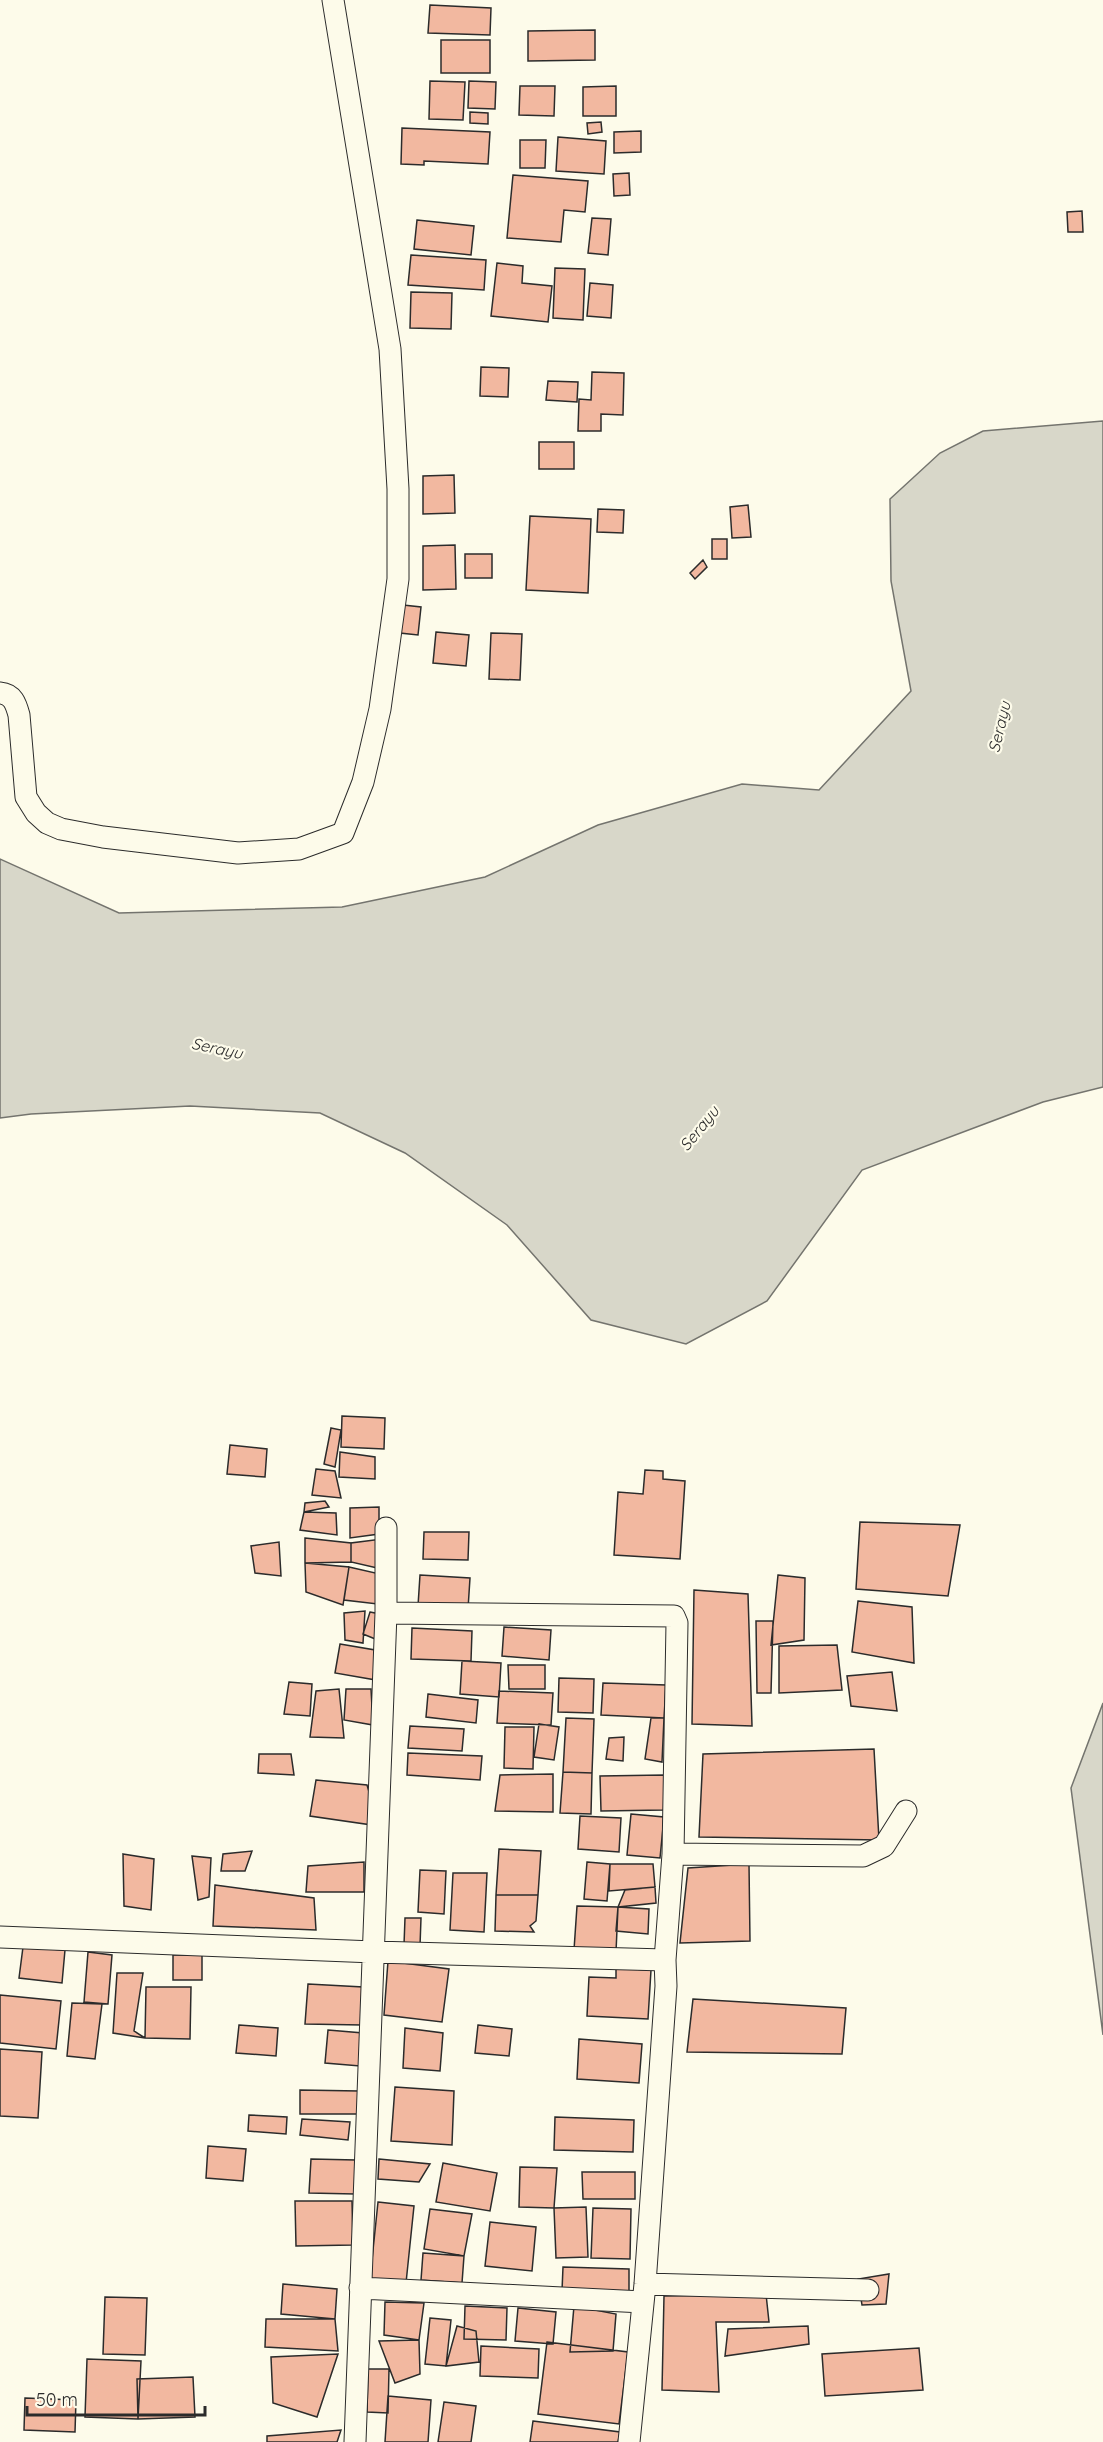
<svg xmlns="http://www.w3.org/2000/svg" width="1103" height="2442" font-family="Quicksand,sans-serif">
  <style>
    .water { fill: #d8d7c9; stroke: #74746e; stroke-width: 1.5 }
    .building { fill: #f2b8a0; stroke: #2b2b2b; stroke-width: 1.5 }
    .lines { fill: none; stroke-linecap: round; stroke-linejoin: round }
    .minor-casing { stroke: #2b2b2b; stroke-width: 23 }
    .minor { stroke: #fdfbea; stroke-width: 21 }
    .labels { text-anchor: middle; dominant-baseline: central; stroke-width: 4.5; stroke-linejoin: round; paint-order: stroke }
    .water-label { font-size: 16px; font-style: italic; fill: #2b2b2b; stroke: #fdfbea }
  </style>
  <rect width="100%" height="100%" fill="#fdfbea"/>
  <path class="water" d="M 1103,421 L 1103,1087 L 1043,1102 L 862,1170 L 767,1301 L 686,1344 L 591,1320 L 507,1225 L 405,1153 L 320,1113 L 190,1106 L 31,1114 L 0,1118 L 0,859 L 119,913 L 342,907 L 485,877 L 598,825 L 742,784 L 819,790 L 911,691 L 891,581 L 890,499 L 940,453 L 983,431 Z
    M 1103,1703 L 1103,2035 L 1071,1788 Z"/>
  <path class="building" d="M 430,5 L 491,8 L 490,35 L 428,33 Z
    M 595,30 L 595,60 L 528,61 L 528,31 Z
    M 441,40 L 490,40 L 490,73 L 441,73 Z
    M 430,81 L 465,82 L 463,120 L 429,119 Z
    M 469,81 L 496,82 L 495,109 L 468,108 Z
    M 520,86 L 555,86 L 554,116 L 519,115 Z
    M 616,86 L 616,116 L 583,116 L 583,87 Z
    M 470,112 L 488,113 L 488,124 L 470,123 Z
    M 601,122 L 602,132 L 588,134 L 587,123 Z
    M 402,128 L 490,132 L 488,164 L 424,161 L 424,165 L 401,164 Z
    M 641,131 L 641,152 L 614,153 L 614,132 Z
    M 558,137 L 606,141 L 604,174 L 556,171 Z
    M 520,140 L 546,140 L 545,168 L 520,168 Z
    M 629,173 L 630,195 L 614,196 L 613,174 Z
    M 513,175 L 588,181 L 585,212 L 564,210 L 561,242 L 507,238 Z
    M 1082,211 L 1083,232 L 1068,232 L 1067,212 Z
    M 592,218 L 611,219 L 608,255 L 588,253 Z
    M 417,220 L 474,226 L 471,255 L 414,249 Z
    M 411,255 L 486,260 L 484,290 L 408,285 Z
    M 497,263 L 523,266 L 522,283 L 552,286 L 548,322 L 491,316 Z
    M 555,268 L 585,269 L 583,320 L 553,318 Z
    M 590,283 L 613,285 L 611,318 L 587,316 Z
    M 411,292 L 452,293 L 451,329 L 410,328 Z
    M 481,367 L 509,368 L 508,397 L 480,396 Z
    M 592,372 L 624,373 L 623,415 L 601,414 L 601,431 L 578,431 L 579,399 L 591,400 Z
    M 548,381 L 578,382 L 577,402 L 546,400 Z
    M 539,442 L 574,442 L 574,469 L 539,469 Z
    M 454,475 L 455,513 L 423,514 L 423,476 Z
    M 748,505 L 751,537 L 732,538 L 730,507 Z
    M 598,509 L 624,510 L 623,533 L 597,532 Z
    M 530,516 L 591,519 L 588,593 L 526,590 Z
    M 712,539 L 727,539 L 727,559 L 712,559 Z
    M 455,545 L 456,589 L 423,590 L 423,546 Z
    M 465,554 L 492,554 L 492,578 L 465,578 Z
    M 703,560 L 707,567 L 695,579 L 690,573 Z
    M 403,605 L 421,607 L 418,635 L 400,633 Z
    M 436,632 L 469,635 L 466,666 L 433,663 Z
    M 491,633 L 522,634 L 520,680 L 489,679 Z
    M 342,1416 L 385,1418 L 384,1449 L 341,1447 Z
    M 331,1428 L 341,1430 L 335,1467 L 324,1464 Z
    M 230,1445 L 267,1449 L 265,1477 L 227,1474 Z
    M 340,1452 L 375,1457 L 375,1479 L 339,1477 Z
    M 316,1469 L 335,1471 L 341,1498 L 312,1495 Z
    M 645,1470 L 663,1471 L 663,1479 L 685,1481 L 680,1559 L 614,1555 L 618,1492 L 643,1494 Z
    M 325,1501 L 329,1507 L 304,1512 L 305,1503 Z
    M 379,1507 L 379,1534 L 350,1538 L 350,1508 Z
    M 304,1512 L 336,1513 L 337,1535 L 300,1530 Z
    M 860,1522 L 960,1525 L 948,1596 L 856,1589 Z
    M 424,1532 L 469,1532 L 468,1560 L 423,1559 Z
    M 305,1538 L 351,1543 L 351,1562 L 305,1563 Z
    M 382,1539 L 386,1570 L 351,1562 L 351,1543 Z
    M 279,1542 L 281,1576 L 255,1573 L 251,1546 Z
    M 305,1563 L 349,1567 L 343,1605 L 306,1592 Z
    M 349,1567 L 380,1574 L 386,1605 L 344,1600 Z
    M 420,1575 L 470,1578 L 468,1609 L 418,1606 Z
    M 778,1575 L 805,1578 L 804,1640 L 771,1645 Z
    M 694,1590 L 748,1594 L 752,1726 L 692,1724 Z
    M 858,1601 L 912,1607 L 914,1663 L 852,1652 Z
    M 365,1611 L 363,1643 L 345,1640 L 344,1613 Z
    M 370,1612 L 380,1614 L 385,1643 L 363,1634 Z
    M 756,1621 L 773,1621 L 771,1693 L 757,1693 Z
    M 504,1627 L 551,1630 L 549,1660 L 502,1656 Z
    M 412,1628 L 472,1631 L 471,1661 L 411,1659 Z
    M 340,1644 L 375,1650 L 376,1680 L 335,1673 Z
    M 837,1645 L 842,1690 L 779,1693 L 779,1646 Z
    M 462,1661 L 501,1663 L 499,1697 L 460,1694 Z
    M 508,1665 L 545,1665 L 545,1689 L 509,1689 Z
    M 892,1672 L 897,1711 L 851,1706 L 847,1676 Z
    M 559,1678 L 594,1679 L 593,1713 L 558,1712 Z
    M 289,1682 L 312,1684 L 310,1716 L 284,1714 Z
    M 603,1683 L 666,1685 L 664,1718 L 601,1715 Z
    M 339,1689 L 344,1738 L 310,1737 L 316,1691 Z
    M 346,1689 L 371,1689 L 373,1725 L 344,1720 Z
    M 499,1691 L 553,1693 L 551,1725 L 497,1723 Z
    M 428,1694 L 478,1700 L 476,1723 L 426,1717 Z
    M 566,1718 L 594,1719 L 592,1773 L 563,1772 Z
    M 651,1718 L 664,1718 L 662,1762 L 645,1759 Z
    M 539,1724 L 559,1727 L 554,1760 L 534,1757 Z
    M 410,1726 L 464,1729 L 462,1751 L 408,1748 Z
    M 505,1727 L 534,1727 L 533,1769 L 504,1768 Z
    M 624,1737 L 623,1761 L 606,1759 L 609,1738 Z
    M 874,1749 L 879,1840 L 699,1837 L 703,1754 Z
    M 408,1753 L 482,1756 L 480,1780 L 407,1775 Z
    M 259,1754 L 291,1754 L 294,1775 L 258,1773 Z
    M 563,1772 L 592,1773 L 591,1814 L 560,1813 Z
    M 553,1774 L 553,1812 L 495,1811 L 500,1775 Z
    M 664,1775 L 664,1810 L 601,1811 L 600,1776 Z
    M 316,1780 L 367,1785 L 379,1826 L 310,1816 Z
    M 631,1814 L 664,1817 L 660,1858 L 627,1855 Z
    M 580,1816 L 621,1818 L 619,1852 L 578,1849 Z
    M 499,1849 L 541,1851 L 538,1895 L 496,1895 Z
    M 252,1851 L 245,1871 L 221,1871 L 223,1854 Z
    M 123,1854 L 154,1859 L 151,1910 L 124,1906 Z
    M 192,1856 L 211,1858 L 209,1897 L 198,1900 Z
    M 364,1862 L 364,1892 L 306,1892 L 308,1866 Z
    M 587,1862 L 610,1864 L 607,1901 L 584,1899 Z
    M 610,1864 L 653,1864 L 655,1887 L 609,1891 Z
    M 749,1864 L 750,1941 L 680,1943 L 688,1868 Z
    M 420,1870 L 446,1871 L 444,1914 L 418,1912 Z
    M 453,1873 L 487,1873 L 484,1932 L 450,1930 Z
    M 215,1885 L 314,1898 L 316,1930 L 213,1926 Z
    M 655,1887 L 656,1903 L 618,1907 L 625,1890 Z
    M 496,1895 L 538,1895 L 536,1921 L 530,1926 L 534,1932 L 495,1931 Z
    M 577,1906 L 618,1907 L 616,1952 L 574,1950 Z
    M 618,1907 L 649,1909 L 648,1934 L 616,1931 Z
    M 405,1918 L 421,1918 L 420,1946 L 404,1945 Z
    M 23,1947 L 65,1950 L 62,1983 L 19,1978 Z
    M 88,1952 L 112,1955 L 108,2004 L 84,2002 Z
    M 173,1955 L 202,1955 L 202,1980 L 173,1980 Z
    M 388,1961 L 449,1969 L 442,2022 L 384,2015 Z
    M 616,1968 L 651,1970 L 648,2019 L 587,2016 L 589,1977 L 616,1978 Z
    M 117,1973 L 143,1973 L 134,2031 L 145,2038 L 113,2033 Z
    M 308,1984 L 363,1987 L 362,2025 L 305,2024 Z
    M 146,1987 L 191,1987 L 190,2039 L 145,2038 Z
    M 0,1995 L 61,2001 L 56,2049 L 0,2043 Z
    M 693,1999 L 846,2008 L 842,2054 L 687,2052 Z
    M 72,2003 L 102,2004 L 95,2059 L 67,2056 Z
    M 239,2025 L 278,2028 L 276,2056 L 236,2053 Z
    M 478,2025 L 512,2029 L 509,2056 L 475,2053 Z
    M 405,2028 L 443,2033 L 440,2071 L 403,2068 Z
    M 328,2030 L 363,2033 L 360,2066 L 325,2063 Z
    M 579,2039 L 642,2044 L 639,2083 L 577,2079 Z
    M 0,2049 L 42,2052 L 38,2118 L 0,2116 Z
    M 395,2087 L 454,2091 L 452,2145 L 391,2141 Z
    M 300,2090 L 359,2091 L 359,2114 L 300,2114 Z
    M 249,2115 L 287,2117 L 286,2134 L 248,2131 Z
    M 555,2117 L 634,2120 L 633,2152 L 554,2150 Z
    M 302,2119 L 350,2122 L 348,2140 L 300,2135 Z
    M 208,2146 L 246,2149 L 243,2181 L 206,2178 Z
    M 311,2159 L 356,2160 L 355,2194 L 309,2193 Z
    M 379,2159 L 430,2164 L 419,2182 L 378,2179 Z
    M 443,2163 L 497,2173 L 490,2211 L 436,2202 Z
    M 520,2167 L 557,2168 L 554,2208 L 519,2207 Z
    M 582,2172 L 635,2172 L 635,2199 L 583,2199 Z
    M 295,2201 L 352,2201 L 353,2245 L 296,2246 Z
    M 378,2202 L 414,2206 L 406,2283 L 370,2279 Z
    M 586,2207 L 588,2257 L 556,2258 L 554,2208 Z
    M 593,2208 L 631,2209 L 630,2259 L 591,2258 Z
    M 430,2209 L 472,2214 L 464,2256 L 424,2249 Z
    M 490,2222 L 536,2227 L 532,2271 L 485,2266 Z
    M 423,2253 L 464,2256 L 462,2283 L 421,2280 Z
    M 563,2267 L 629,2269 L 629,2293 L 562,2291 Z
    M 889,2274 L 886,2304 L 862,2305 L 858,2279 Z
    M 283,2284 L 337,2289 L 335,2319 L 281,2314 Z
    M 766,2294 L 769,2322 L 716,2322 L 719,2392 L 662,2390 L 664,2296 Z
    M 105,2297 L 147,2298 L 145,2355 L 103,2354 Z
    M 385,2302 L 424,2303 L 419,2340 L 384,2335 Z
    M 465,2306 L 507,2308 L 506,2340 L 464,2339 Z
    M 574,2306 L 616,2314 L 613,2351 L 570,2352 Z
    M 518,2308 L 556,2312 L 553,2344 L 515,2341 Z
    M 430,2318 L 451,2320 L 446,2366 L 425,2364 Z
    M 266,2319 L 335,2319 L 338,2351 L 265,2347 Z
    M 457,2326 L 476,2331 L 479,2362 L 446,2366 Z
    M 808,2326 L 809,2344 L 725,2356 L 728,2329 Z
    M 419,2340 L 420,2374 L 395,2383 L 379,2341 Z
    M 547,2342 L 628,2352 L 619,2424 L 538,2414 Z
    M 481,2346 L 539,2349 L 538,2378 L 480,2376 Z
    M 919,2348 L 923,2390 L 825,2396 L 822,2354 Z
    M 338,2354 L 317,2417 L 273,2403 L 271,2357 Z
    M 87,2359 L 141,2361 L 138,2419 L 85,2417 Z
    M 368,2369 L 389,2369 L 388,2413 L 367,2412 Z
    M 193,2377 L 195,2417 L 138,2419 L 137,2379 Z
    M 388,2396 L 431,2400 L 428,2442 L 385,2442 Z
    M 25,2398 L 76,2400 L 75,2432 L 24,2430 Z
    M 444,2402 L 476,2406 L 471,2442 L 438,2442 Z
    M 533,2421 L 620,2432 L 618,2442 L 530,2442 Z
    M 341,2430 L 337,2442 L 267,2442 L 267,2436 Z"/>
  <g class="lines">
    <g class="minor-casing">
      <path id="minor" d="M 0,693 C 13,694 16,704 19,715 L 26,797 L 36,813 L 47,823 L 61,829 L 103,837 L 238,853 L 299,849 L 343,833 L 363,782 L 380,709 L 398,579 L 398,489 L 390,349 L 333,0
        M 386,1613 L 674,1616 L 677,1623 L 673,1854 L 665,1960
        M 673,1854 L 863,1856 L 884,1846 L 906,1811
        M 0,1937 L 374,1952 L 665,1960 L 666,1986 L 645,2284 L 629,2442
        M 645,2284 L 868,2290
        M 360,2288 L 643,2302
        M 355,2442 L 386,1613 L 386,1528"/>
    </g>
    <use href="#minor" class="minor"/>
  </g>
  <g class="labels">
    <g class="water-label">
      <text transform="translate(999 727) rotate(-77)">Serayu</text>
      <text transform="translate(217 1048) rotate(12)">Serayu</text>
      <text transform="translate(699 1128) rotate(-51)">Serayu</text>
    </g>
  </g>
  <path d="M27 2406v9h178v-9" fill="none" stroke="#2b2b2b" stroke-width="3"/>
  <text x="36" y="2406" font-size="18" fill="#2b2b2b" stroke="#fdfbea" stroke-width="4.5" paint-order="stroke">50 m</text>
</svg>
